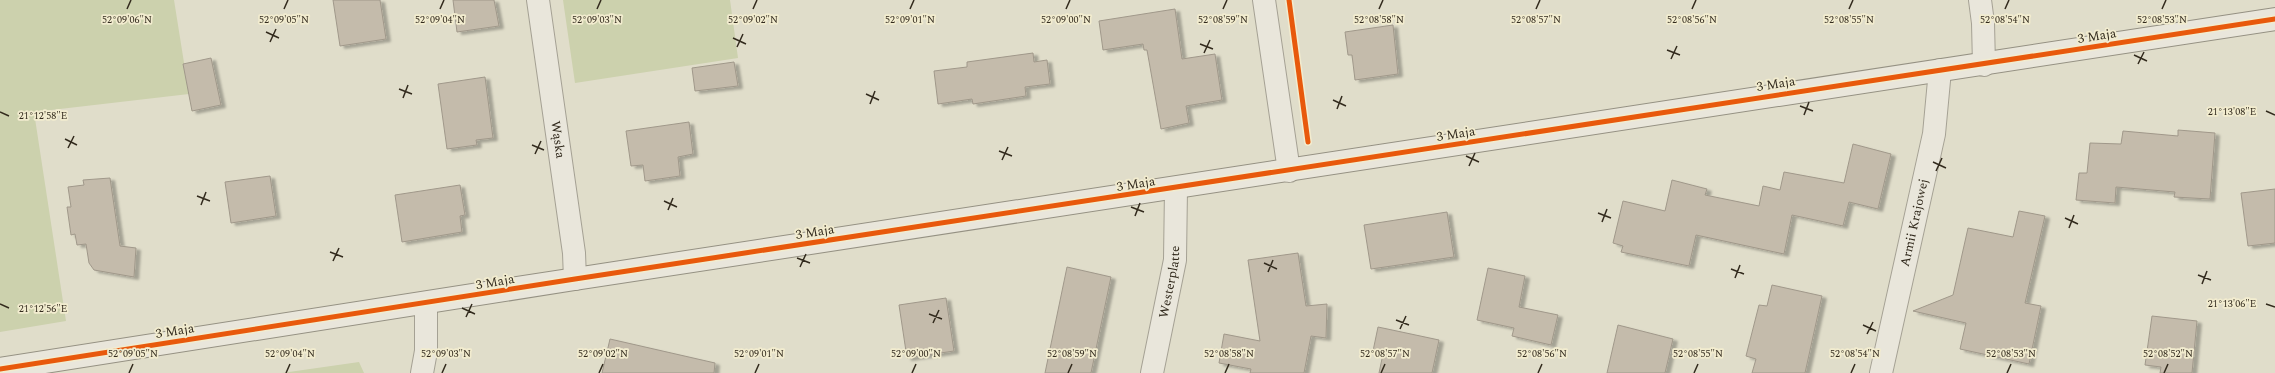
<svg xmlns="http://www.w3.org/2000/svg" width="2275" height="373" font-family="Spectral,serif">
  <style>
    .green { fill: #ccd1ad }
    .building { fill: #c4bbab; stroke: #a0988a; filter: url(#shadow) }
    .lines { fill: none; stroke-linecap: round; stroke-linejoin: round }
    .street-casing { stroke: #a5a194; stroke-width: 24 }
    .secondary-casing { stroke: #959183; stroke-width: 24 }
    .street { stroke: #e9e6db; stroke-width: 22 }
    .secondary { stroke: #e9e6db; stroke-width: 22 }
    .cycleway-casing { stroke: #f2eccf; stroke-width: 8 }
    .cycleway { stroke: #e8590c; stroke-width: 5 }
    .ticks { fill: none; stroke: #322a1d; stroke-width: 1.5 }
    .labels { text-anchor: middle; dominant-baseline: central; stroke-width: 3.5; stroke-linejoin: round; paint-order: stroke }
    .street-label { font-size: 13px; fill: #322a1d; stroke: #f2eccf }
    .ticks-label { font-size: 10px; text-anchor: middle; fill: #322a1d; stroke: #f2eccf; stroke-width: 3.5; stroke-linejoin: round; paint-order: stroke }
  </style>
  <defs>
    <filter id="shadow"><feDropShadow dx="4.5" dy="2.5" stdDeviation="1" flood-color="#0004"/></filter>
  </defs>
  <rect width="100%" height="100%" fill="#e0ddca"/>
  <path class="green" d="M 0,0 L 174,0 L 189,94 L 34,112 L 66,321 L 0,332 Z
    M 563,0 L 730,0 L 738,58 L 575,83 Z
    M 359,362 L 364,373 L 282,373 Z"/>
  <path class="building" d="M 333,0 L 380,0 L 386,39 L 340,46 Z
    M 453,0 L 494,0 L 499,26 L 457,32 Z
    M 1175,9 L 1182,59 L 1215,54 L 1222,100 L 1186,106 L 1189,123 L 1161,129 L 1147,50 L 1144,50 L 1143,44 L 1103,50 L 1099,21 Z
    M 1393,25 L 1398,74 L 1355,80 L 1352,55 L 1348,55 L 1345,32 Z
    M 1033,53 L 1034,62 L 1047,60 L 1050,84 L 1025,87 L 1026,96 L 973,104 L 972,99 L 938,104 L 934,71 L 967,67 L 967,62 Z
    M 211,58 L 221,105 L 192,111 L 183,64 Z
    M 734,62 L 738,86 L 695,91 L 692,68 Z
    M 485,77 L 493,138 L 476,140 L 477,145 L 447,149 L 438,84 Z
    M 689,122 L 693,154 L 678,157 L 680,176 L 645,181 L 643,165 L 631,166 L 626,131 Z
    M 2178,130 L 2215,133 L 2210,199 L 2174,197 L 2175,192 L 2116,187 L 2115,203 L 2076,200 L 2079,173 L 2087,173 L 2090,143 L 2121,144 L 2123,131 L 2178,136 Z
    M 1853,144 L 1891,154 L 1878,209 L 1849,202 L 1843,226 L 1792,215 L 1784,254 L 1696,235 L 1689,266 L 1621,252 L 1623,246 L 1613,243 L 1623,201 L 1665,211 L 1672,180 L 1707,189 L 1705,195 L 1759,206 L 1763,186 L 1780,190 L 1784,172 L 1844,183 Z
    M 270,176 L 276,216 L 231,223 L 225,182 Z
    M 110,178 L 120,246 L 136,248 L 134,277 L 94,270 L 89,263 L 86,244 L 77,245 L 75,234 L 71,235 L 67,207 L 71,207 L 68,187 L 84,185 L 83,180 Z
    M 460,185 L 465,215 L 460,216 L 462,232 L 402,242 L 395,195 Z
    M 2275,189 L 2275,243 L 2248,246 L 2241,193 Z
    M 2019,211 L 2045,216 L 2025,303 L 2041,306 L 2029,364 L 1960,349 L 1966,323 L 1913,311 L 1953,295 L 1968,228 L 2013,237 Z
    M 1447,212 L 1454,257 L 1371,269 L 1364,225 Z
    M 1298,253 L 1306,306 L 1327,304 L 1326,338 L 1311,336 L 1304,373 L 1250,373 L 1251,369 L 1219,363 L 1224,334 L 1260,341 L 1248,260 Z
    M 1067,267 L 1111,277 L 1091,373 L 1045,373 Z
    M 1488,268 L 1525,276 L 1519,307 L 1558,315 L 1551,345 L 1512,336 L 1514,328 L 1477,320 Z
    M 1772,285 L 1822,296 L 1805,373 L 1752,373 L 1756,359 L 1746,356 L 1759,305 L 1767,306 Z
    M 946,298 L 954,351 L 907,358 L 899,305 Z
    M 2152,316 L 2197,321 L 2192,373 L 2160,373 L 2161,367 L 2145,365 Z
    M 1618,325 L 1673,339 L 1665,373 L 1607,373 Z
    M 1378,327 L 1439,340 L 1432,373 L 1379,373 L 1383,354 L 1373,351 Z
    M 610,339 L 715,363 L 714,373 L 602,373 Z"/>
  <g class="lines">
    <g class="street-casing">
      <g id="street">
        <path id="s1" d="M 538,0 L 574,253 L 575,279"/>
        <path d="M 1264,0 L 1289,171"/>
        <path d="M 1980,0 L 1983,23 L 1984,65"/>
        <path d="M 422,373 L 426,351 L 426,304"/>
        <path id="s2" d="M 1152,373 L 1175,260 L 1176,189"/>
        <path id="s3" d="M 1881,373 L 1934,134 L 1940,70"/>
      </g>
    </g>
    <g class="secondary-casing">
      <path id="secondary" d="M 0,369 L 575,279 L 2275,19"/>
    </g>
    <use href="#street" class="street"/>
    <use href="#secondary" class="secondary"/>
    <g class="cycleway-casing">
      <path id="cycleway" d="M 1289,0 L 1308,142
        M 0,369 L 575,279 L 2275,19"/>
    </g>
    <use href="#cycleway" class="cycleway"/>
  </g>
  <path class="ticks" d="M 127,9 L 131,0M 284,9 L 288,0M 440,9 L 444,0M 597,9 L 601,0M 753,9 L 757,0M 910,9 L 914,0M 1066,9 L 1070,0M 1223,9 L 1227,0M 1379,9 L 1383,0M 1536,9 L 1540,0M 1692,9 L 1696,0M 1849,9 L 1853,0M 2005,9 L 2009,0M 2162,9 L 2166,0M 266,32 L 279,38M 733,38 L 746,44M 270,42 L 276,29M 1200,44 L 1213,49M 737,47 L 743,34M 1667,50 L 1680,55M 1204,53 L 1210,40M 2134,55 L 2147,61M 1671,59 L 1677,46M 2138,64 L 2144,52M 399,89 L 412,94M 866,94 L 879,100M 403,98 L 408,85M 1333,100 L 1346,106M 870,104 L 875,91M 1800,106 L 1813,111M 1337,109 L 1342,96M 2266,111 L 2275,115M 0,112 L 9,116M 1804,115 L 1809,102M 65,139 L 77,145M 532,145 L 544,150M 68,148 L 74,136M 999,151 L 1012,156M 535,154 L 541,141M 1466,156 L 1479,162M 1002,160 L 1008,147M 1933,162 L 1946,168M 1469,166 L 1475,153M 1936,171 L 1942,158M 197,196 L 210,201M 664,201 L 677,207M 201,205 L 206,192M 1131,207 L 1144,212M 668,210 L 673,198M 1598,213 L 1611,218M 1135,216 L 1140,203M 2065,218 L 2078,224M 1602,222 L 1607,209M 2069,228 L 2074,215M 330,252 L 343,257M 797,258 L 810,263M 333,261 L 339,248M 1264,263 L 1277,269M 800,267 L 806,254M 1731,269 L 1744,274M 1268,272 L 1273,260M 2198,275 L 2211,280M 1735,278 L 1740,265M 2202,284 L 2207,271M 0,304 L 9,308M 2266,304 L 2275,307M 462,308 L 475,314M 929,314 L 942,319M 466,317 L 472,304M 1396,320 L 1409,325M 933,323 L 939,310M 1863,325 L 1876,331M 1400,329 L 1406,316M 1867,334 L 1873,322M 129,373 L 133,364M 286,373 L 290,364M 442,373 L 446,364M 599,373 L 603,364M 755,373 L 759,364M 912,373 L 916,364M 1068,373 L 1072,364M 1225,373 L 1229,364M 1381,373 L 1385,364M 1538,373 L 1542,364M 1694,373 L 1698,364M 1851,373 L 1855,364M 2007,373 L 2011,364M 2164,373 L 2168,364"/>
  <g class="labels">
    <g class="street-label">
      <text transform="translate(2097 36) rotate(-9)">3 Maja</text>
      <text transform="translate(1776 84) rotate(-9)">3 Maja</text>
      <text transform="translate(1456 134) rotate(-9)">3 Maja</text>
      <text stroke="none"><textPath href="#s1" startOffset="141">Wąska</textPath></text>
      <text transform="translate(1136 184) rotate(-9)">3 Maja</text>
      <text stroke="none"><textPath href="#s3" startOffset="154">Armii Krajowej</textPath></text>
      <text transform="translate(815 232) rotate(-9)">3 Maja</text>
      <text stroke="none"><textPath href="#s2" startOffset="93">Westerplatte</textPath></text>
      <text transform="translate(495 282) rotate(-10)">3 Maja</text>
      <text transform="translate(175 331) rotate(-9)">3 Maja</text>
    </g>
  </g>
  <g class="ticks-label">
    <text x="1223" y="23">52°08'59"N</text>
    <text x="1536" y="23">52°08'57"N</text>
    <text x="1849" y="23">52°08'55"N</text>
    <text x="2005" y="23">52°08'54"N</text>
    <text x="2162" y="23">52°08'53"N</text>
    <text x="127" y="23">52°09'06"N</text>
    <text x="284" y="23">52°09'05"N</text>
    <text x="440" y="23">52°09'04"N</text>
    <text x="597" y="23">52°09'03"N</text>
    <text x="753" y="23">52°09'02"N</text>
    <text x="910" y="23">52°09'01"N</text>
    <text x="1066" y="23">52°09'00"N</text>
    <text x="1379" y="23">52°08'58"N</text>
    <text x="1692" y="23">52°08'56"N</text>
    <text x="2232" y="115">21°13'08"E</text>
    <text x="43" y="119">21°12'58"E</text>
    <text x="2232" y="307">21°13'06"E</text>
    <text x="43" y="312">21°12'56"E</text>
    <text x="133" y="357">52°09'05"N</text>
    <text x="290" y="357">52°09'04"N</text>
    <text x="446" y="357">52°09'03"N</text>
    <text x="603" y="357">52°09'02"N</text>
    <text x="759" y="357">52°09'01"N</text>
    <text x="916" y="357">52°09'00"N</text>
    <text x="1072" y="357">52°08'59"N</text>
    <text x="1229" y="357">52°08'58"N</text>
    <text x="1385" y="357">52°08'57"N</text>
    <text x="1542" y="357">52°08'56"N</text>
    <text x="1698" y="357">52°08'55"N</text>
    <text x="1855" y="357">52°08'54"N</text>
    <text x="2011" y="357">52°08'53"N</text>
    <text x="2168" y="357">52°08'52"N</text>
  </g>
</svg>
